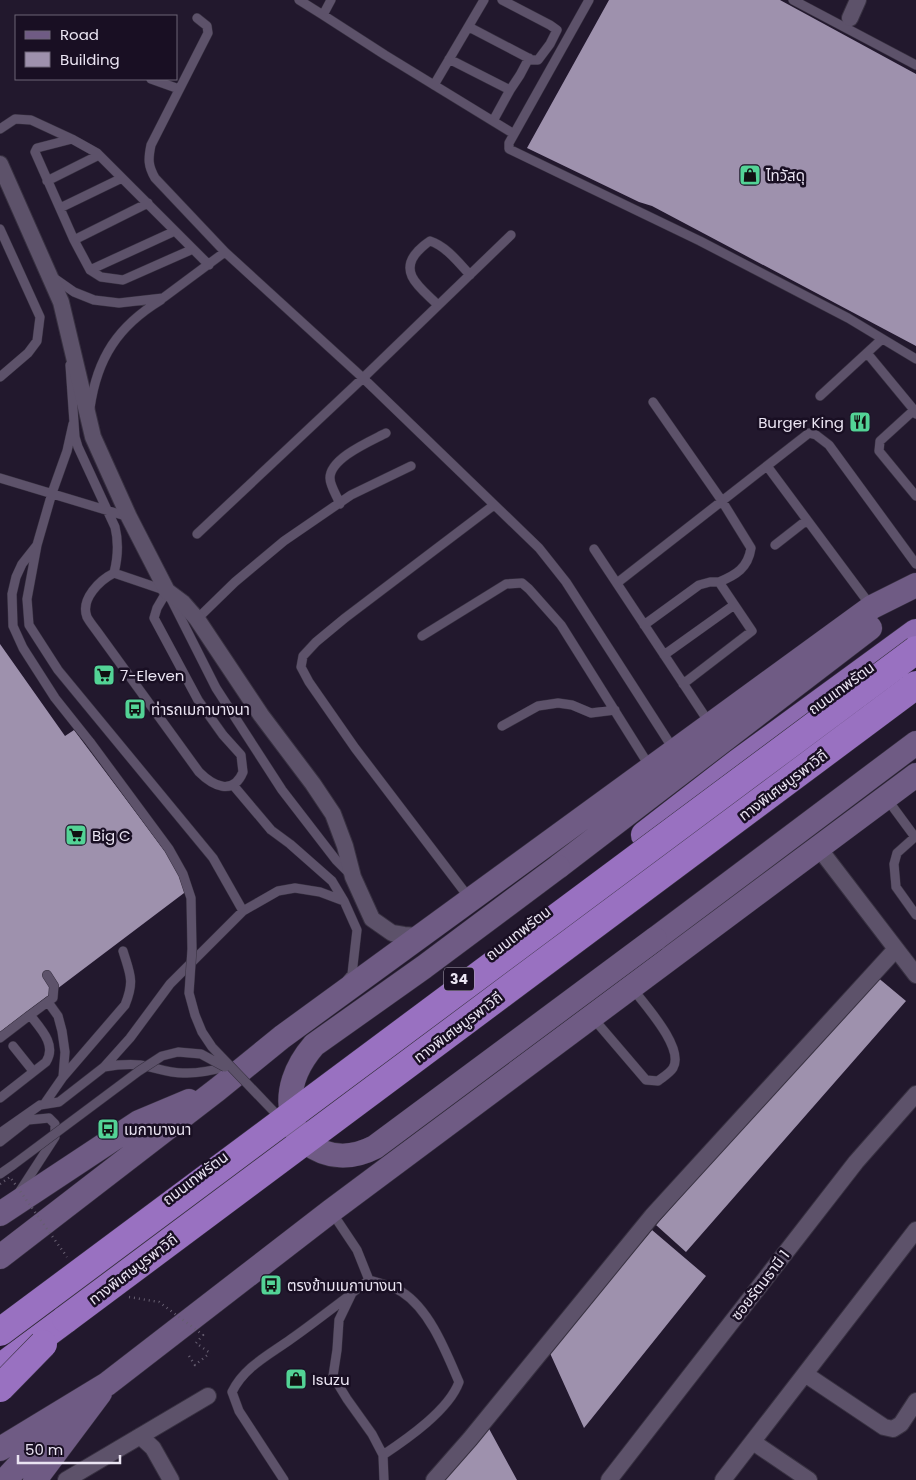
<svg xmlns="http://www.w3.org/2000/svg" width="916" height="1480" font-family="Poppins,'Noto Sans Thai',sans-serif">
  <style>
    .building { fill: #9e91ad }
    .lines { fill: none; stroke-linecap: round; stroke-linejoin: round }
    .service-casing { stroke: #383141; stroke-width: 10 }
    .minor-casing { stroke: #383141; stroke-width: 18 }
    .secondary-casing { stroke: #383141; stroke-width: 25 }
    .trunk-casing { stroke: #383141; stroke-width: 29 }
    .motorway-casing { stroke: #383141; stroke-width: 29 }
    .path { stroke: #675f71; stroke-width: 2.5; stroke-dasharray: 1 4; stroke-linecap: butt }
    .service { stroke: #5d526a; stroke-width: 9 }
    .minor { stroke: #5d526a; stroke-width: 16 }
    .secondary { stroke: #6f5b84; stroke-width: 24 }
    .trunk { stroke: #8d6bb0; stroke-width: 28 }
    .motorway { stroke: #9971c1; stroke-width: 28 }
    .service-bridge-casing { stroke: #383141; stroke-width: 10; stroke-linecap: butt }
    .secondary-bridge-casing { stroke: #383141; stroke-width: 25; stroke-linecap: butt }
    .motorway-bridge-casing { stroke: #383141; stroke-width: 29; stroke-linecap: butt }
    .path-bridge { stroke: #675f71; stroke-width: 2.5; stroke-dasharray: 1 4; stroke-linecap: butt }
    .service-bridge { stroke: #5d526a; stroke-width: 9 }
    .secondary-bridge { stroke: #6f5b84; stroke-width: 24 }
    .motorway-bridge { stroke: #9971c1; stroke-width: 28 }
    .labels { text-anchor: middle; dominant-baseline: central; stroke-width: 5; stroke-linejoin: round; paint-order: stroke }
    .shield { fill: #190f23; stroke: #aba4b4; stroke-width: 1 }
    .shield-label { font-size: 14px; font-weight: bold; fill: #eae4f2 }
    .poi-label { font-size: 15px; fill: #eae4f2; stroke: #190f23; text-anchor: start }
    .street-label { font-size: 15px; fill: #eae4f2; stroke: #190f23 }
  </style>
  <rect width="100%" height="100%" fill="#22182d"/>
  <path class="building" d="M 609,0 L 780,0 L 916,74 L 916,346 L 652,206 L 639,202 L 527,148 Z
    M 0,644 L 65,736 L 74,730 L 192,887 L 0,1032 Z
    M 876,976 L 906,1001 L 686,1252 L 656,1225 Z
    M 652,1230 L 706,1276 L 584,1428 L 549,1351 Z
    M 487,1425 L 517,1480 L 439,1480 Z"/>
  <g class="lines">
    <g class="service-casing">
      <path id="service" d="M 299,0 L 323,15
        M 331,0 L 323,15 L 385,55 L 514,134
        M 589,0 L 509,143 L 509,149 L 700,241 L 848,318 L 916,359
        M 793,0 L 916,65
        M 197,18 L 207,26 L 208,33 L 151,145 C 148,159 148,166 155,178 L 225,252 L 363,378 L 539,548 L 566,582 L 674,750
        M 469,27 L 532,60 L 538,60 L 550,44 L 557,30 L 550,25 L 502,0
        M 449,59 L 510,90 L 520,75 L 529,58
        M 151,79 L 179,89
        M 434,85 L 484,0
        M 493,121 L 510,90
        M 0,129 L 15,119 L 31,120 L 72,139 L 97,153 L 209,265
        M 72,139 L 37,148 L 35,152 L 74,240 L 148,203
        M 47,181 L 99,155
        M 60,208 L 122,178
        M 0,229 L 40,317 L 37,341 L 28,353 L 0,377
        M 74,240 L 90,270 L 101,277 L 123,280 L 193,249
        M 90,270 L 175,231
        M 54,278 L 74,292 L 94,300 L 119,303 L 163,298 L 225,252
        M 438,305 C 422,289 397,273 418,251 C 422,247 425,244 430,241 C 446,246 459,263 470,275
        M 867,353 L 914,410
        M 70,365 L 75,437 L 78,447 L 115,527 C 119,543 118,557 114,573
        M 820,396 L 882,339
        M 653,402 L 722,501 L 751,548 C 748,568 736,575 719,582 L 752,631 L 683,684
        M 90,408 C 97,358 118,326 161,300
        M 916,414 L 914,410 L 880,441 L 879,451 L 916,496
        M 73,424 L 67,451 L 52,493 L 37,545 L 22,564 L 16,577 L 12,594 L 13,626 L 23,648 L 55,698 L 90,742
        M 767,466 L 871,606
        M 0,478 L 129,517
        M 340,504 C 337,496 330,486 330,478 C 330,458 371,441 386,433
        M 197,534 L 363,378 L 511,235
        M 37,545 L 27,599 L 29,625 L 58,670 L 213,858 L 243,911
        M 775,545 L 807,520
        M 594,549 L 710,724
        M 617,583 L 809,433 L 816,435 L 829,445 L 916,564
        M 167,591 L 157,608 L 154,618 L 198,700 L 223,735 L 241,755 L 243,772 C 233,796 213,786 199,772 L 96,630 C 93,626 89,621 87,617 C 80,599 100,580 114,573 L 167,591 L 216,688 L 282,790 L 336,860 L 348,872
        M 197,619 L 235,582 L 284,541 L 351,495 L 411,466
        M 644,625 L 699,585 L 710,582 L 719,582
        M 422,636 L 506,584 L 522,583 L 529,589 L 561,625 L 650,767
        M 664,655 L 734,605
        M 502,726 L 538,706 L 558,703 L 572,705 L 591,713 L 615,710
        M 233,785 L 271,830 L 290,844 L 332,881 L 344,901 L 357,930 L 352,974 L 347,980
        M 887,799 L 915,837
        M 916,836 L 897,853 L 894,864 L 896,887 L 916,915
        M 470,899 L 355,748 L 309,682 L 301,667 L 303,656 L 316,642 L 345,618 L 494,505
        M 593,1018 L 646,1080 L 658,1081 C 663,1077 670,1073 673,1068 C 685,1048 644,1004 632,988
        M 0,1038 L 30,1015
        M 13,1046 L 33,1071
        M 104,1067 C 116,1065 128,1064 140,1065 C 154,1067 168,1073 183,1073 C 199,1074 215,1070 230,1066
        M 63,1077 L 125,1005 C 135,981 130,974 123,951
        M 0,1098 L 46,1062 C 57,1045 41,1029 30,1015 L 53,998 L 54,986 L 47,975
        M 45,1103 L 63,1077 L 65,1052 L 62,1031 L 58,1016 L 48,1002
        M 0,1133 L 40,1105 L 59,1102 L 104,1067 L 130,1038 L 170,984 L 243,911 L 278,891 L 295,888 L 320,892 L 344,901
        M 0,1142 L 28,1120 L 49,1118 L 55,1124 L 55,1137 L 20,1191
        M 0,1174 L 13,1165
        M 331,1211 L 357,1250 L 369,1280 L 352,1293 L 339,1320 L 337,1350 L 333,1376 L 347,1399 L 372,1434 L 383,1455 L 384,1480
        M 369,1280 C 380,1283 393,1286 402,1292 C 430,1310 446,1352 459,1382 C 449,1410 407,1439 383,1455
        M 284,1480 L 239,1411 L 232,1392 C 244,1367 269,1355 291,1339 C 311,1325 330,1310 350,1295"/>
    </g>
    <g class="minor-casing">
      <path id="minor" d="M 850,18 L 858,0
        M 0,164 L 61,302 L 93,437 L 129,517 L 167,591 L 183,603 L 197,619 L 261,715 L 313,784 L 333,814 L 345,846 L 353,877 L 372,919 L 392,933 L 404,935 L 419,936
        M 818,847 L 916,975
        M 805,1374 L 884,1427 L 893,1429 L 901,1424 L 916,1401
        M 140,1436 L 153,1448 L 171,1480
        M 753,1442 L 809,1480
        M 66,1480 L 208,1396
        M 434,1480 L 470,1439 L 652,1216 L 896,949
        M 609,1480 L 856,1162 L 916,1094
        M 723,1480 L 916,1230"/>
    </g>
    <g class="secondary-casing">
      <path id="secondary" d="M 558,867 L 870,628
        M 655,939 L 916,743
        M 0,1214 L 139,1122 L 189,1101
        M 0,1257 L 218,1089 L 282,1037 L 872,607 L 916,585
        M 0,1449 L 107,1384 L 331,1211 L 916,775
        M 5,1480 L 58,1423
        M 35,1480 L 100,1393"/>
    </g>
    <g class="trunk-casing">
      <path id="trunk" d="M 645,835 L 738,763 L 916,633"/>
    </g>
    <g class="motorway-casing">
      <path id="motorway" d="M 0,1368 L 66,1319"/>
    </g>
    <path class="path" d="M 189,1356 L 195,1365 L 210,1353"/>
    <use href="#service" class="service"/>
    <use href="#minor" class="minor"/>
    <use href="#secondary" class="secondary"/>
    <use href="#trunk" class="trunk"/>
    <use href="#motorway" class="motorway"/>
    <g class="service-bridge-casing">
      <path id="service-bridge" d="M 90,742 L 169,849 L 183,874 L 191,898 L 192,949 L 189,993 L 195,1015 L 202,1032 L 212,1047 L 280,1118
        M 13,1165 L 139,1071 L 162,1056 L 178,1052 L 201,1054 L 225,1067"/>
    </g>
    <g class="secondary-bridge-casing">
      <path id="secondary-bridge" d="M 558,867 L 424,967 L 314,1045 C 296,1066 285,1092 293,1120 C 294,1124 295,1131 298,1134 C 299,1137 304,1140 306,1142 C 327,1159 352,1159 375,1147 L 655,939"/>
    </g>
    <g class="motorway-bridge-casing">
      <path id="motorway-bridge" d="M 66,1319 L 916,685
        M 0,1332 L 916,650
        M 0,1388 L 43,1344"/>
    </g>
    <path class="path-bridge" d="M 0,1184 L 10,1177 L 67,1257
      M 129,1297 L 159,1302 L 203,1335 L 196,1343 L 210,1353"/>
    <use href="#service-bridge" class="service-bridge"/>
    <use href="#secondary-bridge" class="secondary-bridge"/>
    <use href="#motorway-bridge" class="motorway-bridge"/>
  </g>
  <defs>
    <g id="shop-square" transform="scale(1.125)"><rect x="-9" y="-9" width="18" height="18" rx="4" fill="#53d396" stroke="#190f23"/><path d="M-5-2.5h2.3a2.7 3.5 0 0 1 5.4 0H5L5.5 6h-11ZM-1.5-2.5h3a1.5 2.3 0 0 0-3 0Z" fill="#111"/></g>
    <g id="restaurant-square" transform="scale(1.125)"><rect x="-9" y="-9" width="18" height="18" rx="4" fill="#53d396" stroke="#190f23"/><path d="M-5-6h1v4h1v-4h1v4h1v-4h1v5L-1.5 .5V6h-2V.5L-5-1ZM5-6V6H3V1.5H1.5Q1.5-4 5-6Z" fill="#111"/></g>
    <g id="supermarket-square" transform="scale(1.125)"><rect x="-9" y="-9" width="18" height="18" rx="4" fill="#53d396" stroke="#190f23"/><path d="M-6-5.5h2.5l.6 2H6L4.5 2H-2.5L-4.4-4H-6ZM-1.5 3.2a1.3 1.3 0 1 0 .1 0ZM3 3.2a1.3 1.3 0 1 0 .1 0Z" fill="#111"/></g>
    <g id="bus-square" transform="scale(1.125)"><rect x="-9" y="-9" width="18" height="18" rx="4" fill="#53d396" stroke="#190f23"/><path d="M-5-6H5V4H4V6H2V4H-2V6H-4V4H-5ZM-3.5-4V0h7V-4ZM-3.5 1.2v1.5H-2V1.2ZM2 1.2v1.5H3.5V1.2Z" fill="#111"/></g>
  </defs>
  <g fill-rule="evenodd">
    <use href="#shop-square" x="750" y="175"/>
    <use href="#restaurant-square" x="860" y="422"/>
    <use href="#supermarket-square" x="104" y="675"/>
    <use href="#bus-square" x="135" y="709"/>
    <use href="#supermarket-square" x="76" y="835"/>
    <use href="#bus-square" x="108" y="1129"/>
    <use href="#bus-square" x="271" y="1285"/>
    <use href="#shop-square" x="296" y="1379"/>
  </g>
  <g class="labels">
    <rect class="shield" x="444" y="967.5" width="30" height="23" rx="4"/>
    <g class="shield-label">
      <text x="459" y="979">34</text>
    </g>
    <g class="poi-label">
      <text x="766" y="175">ไทวัสดุ</text>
      <text x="844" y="422" text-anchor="end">Burger King</text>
      <text x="120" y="675">7-Eleven</text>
      <text x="151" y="709">ท่ารถเมกาบางนา</text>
      <text x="92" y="835">Big C</text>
      <text x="124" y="1129">เมกาบางนา</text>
      <text x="287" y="1285">ตรงข้ามเมกาบางนา</text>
      <text x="312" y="1379">Isuzu</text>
    </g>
    <g class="street-label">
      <text transform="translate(841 688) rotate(-36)">ถนนเทพรัตน</text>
      <text transform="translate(783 785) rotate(-37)">ทางพิเศษบูรพาวิถี</text>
      <text transform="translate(518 933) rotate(-38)">ถนนเทพรัตน</text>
      <text transform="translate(458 1027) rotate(-37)">ทางพิเศษบูรพาวิถี</text>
      <text transform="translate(195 1178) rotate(-37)">ถนนเทพรัตน</text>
      <text transform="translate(133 1269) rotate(-37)">ทางพิเศษบูรพาวิถี</text>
      <text transform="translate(760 1285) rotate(-52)">ซอยรัตนธานี 1</text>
    </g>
  </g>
  <rect x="15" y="15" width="162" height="65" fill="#190f23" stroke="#6d6476"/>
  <rect x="25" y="31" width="25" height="8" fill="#6f5b84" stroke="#6d6476"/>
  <text x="60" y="40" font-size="15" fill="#eae4f2">Road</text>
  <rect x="25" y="52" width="25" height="15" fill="#9e91ad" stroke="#6d6476"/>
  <text x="60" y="65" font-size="15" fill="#eae4f2">Building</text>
  <path d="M18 1455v8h102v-8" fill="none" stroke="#eae4f2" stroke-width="2.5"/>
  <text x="25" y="1455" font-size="15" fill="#eae4f2" stroke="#190f23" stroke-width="4" paint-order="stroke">50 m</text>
</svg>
